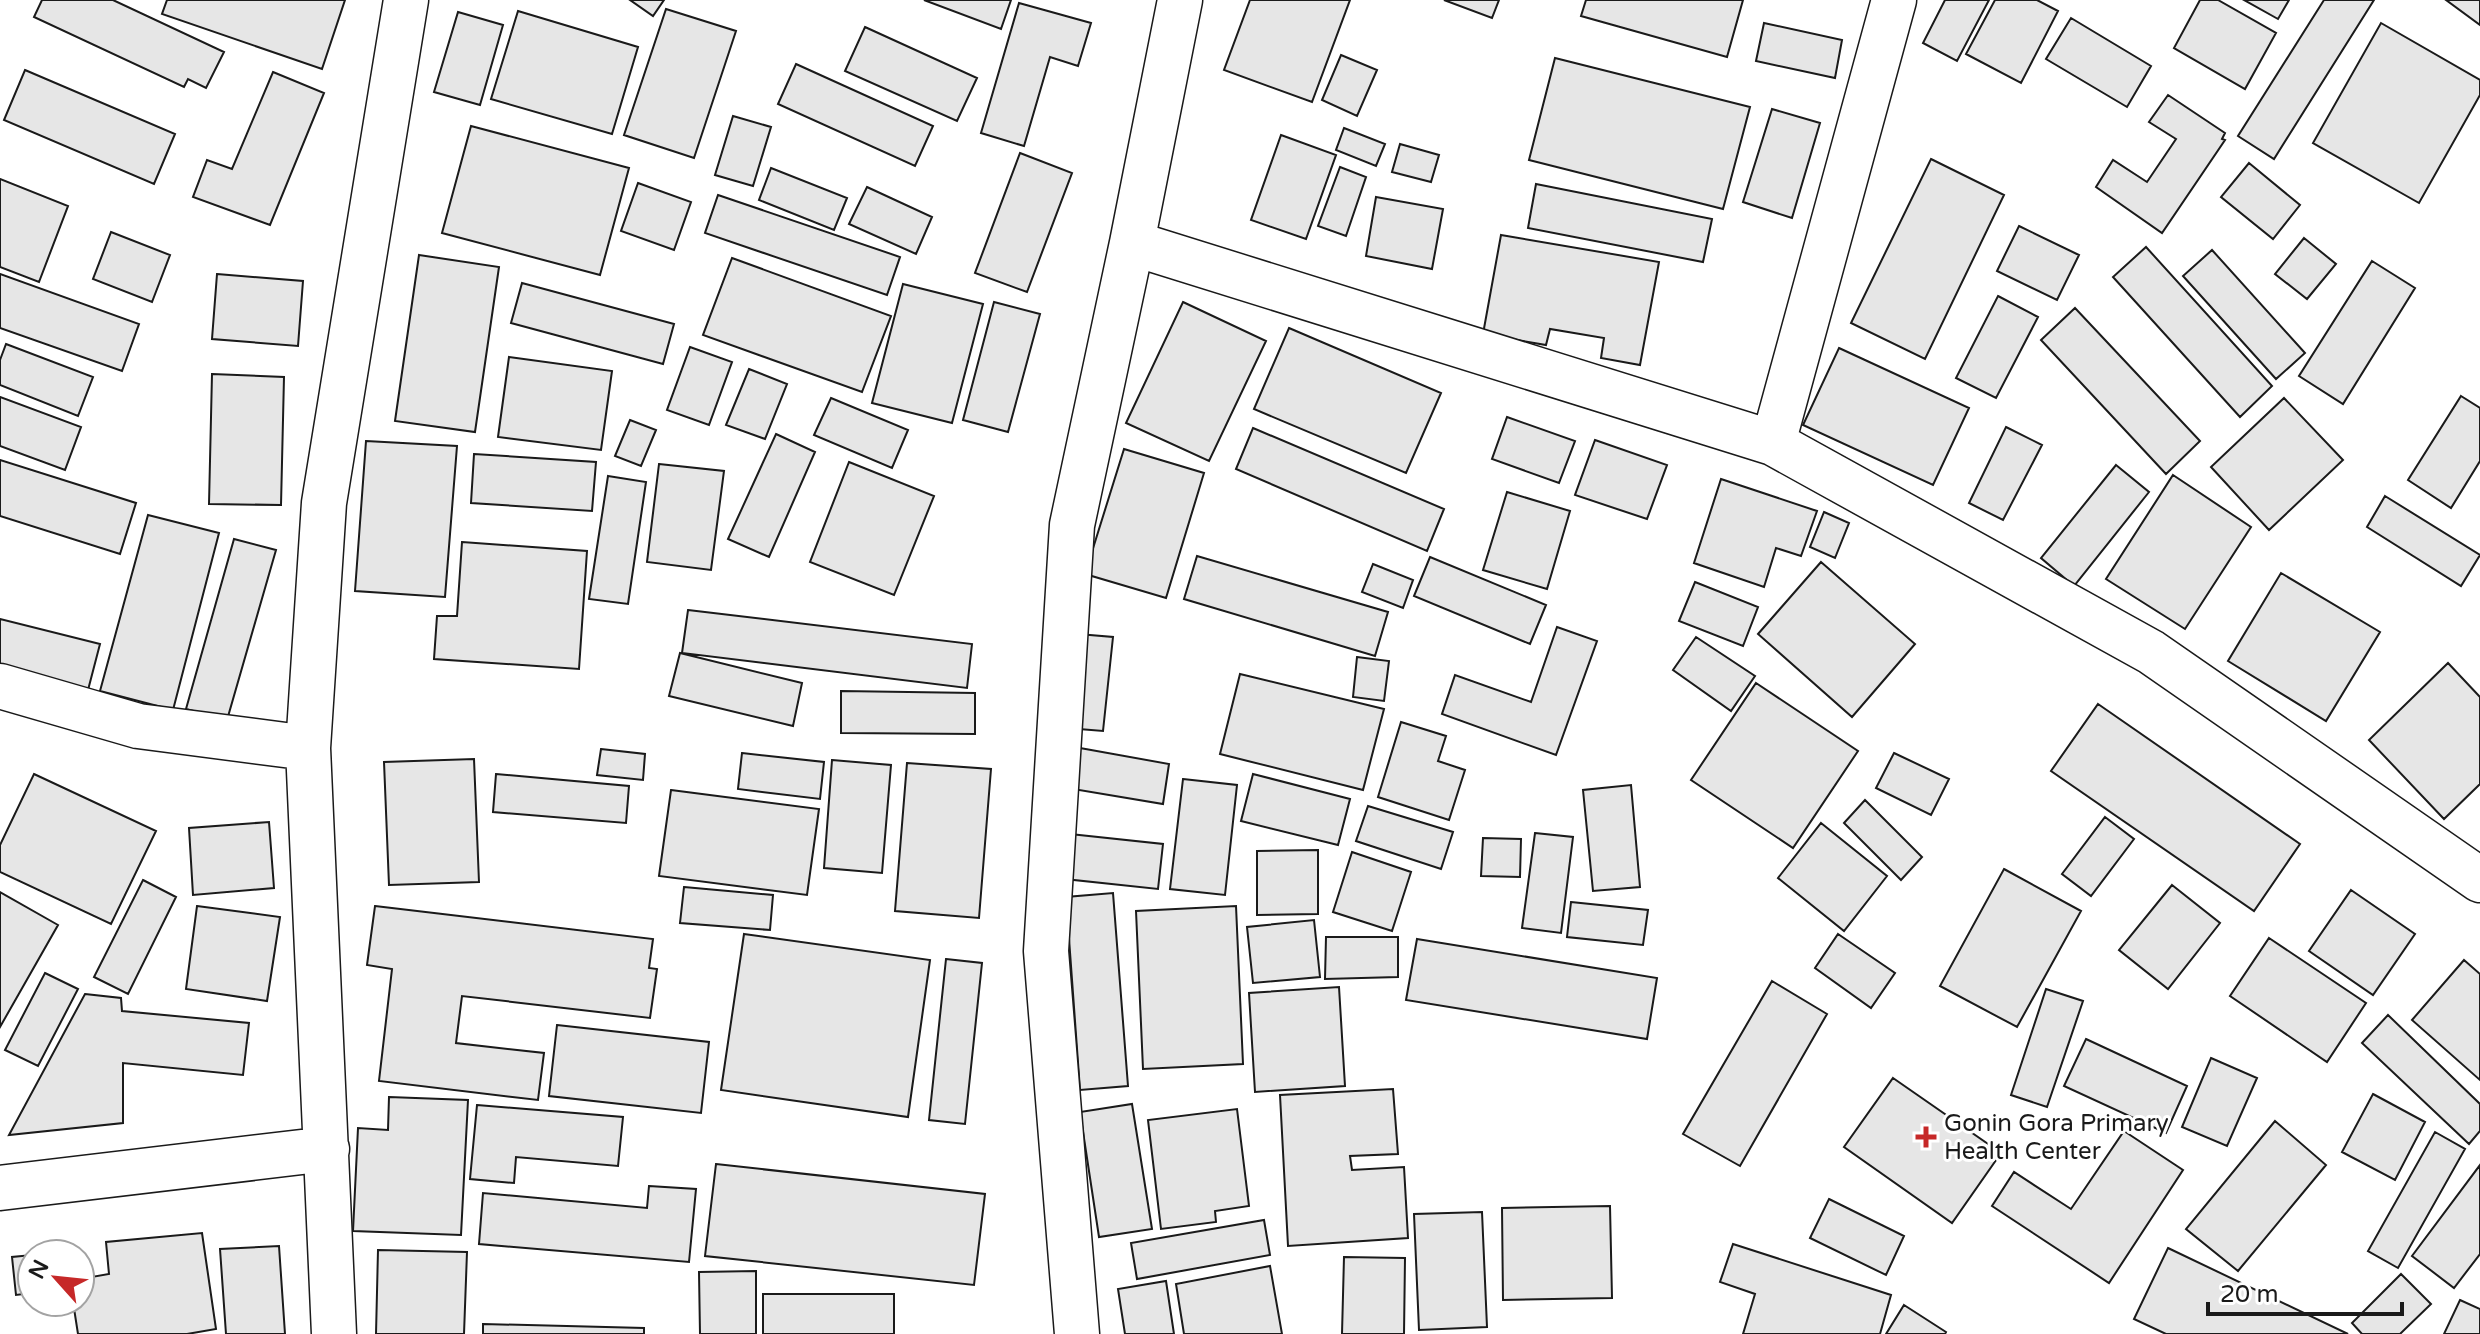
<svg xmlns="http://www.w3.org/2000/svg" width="2480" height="1334" font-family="'Varela Round',sans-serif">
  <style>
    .building { fill: #e6e6e6; stroke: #1a1a1a; stroke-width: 2 }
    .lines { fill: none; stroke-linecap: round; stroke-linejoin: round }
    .street-casing { stroke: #1a1a1a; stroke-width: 47 }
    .street { stroke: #fff; stroke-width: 44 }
    .poi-dot { fill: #c62828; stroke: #fff; stroke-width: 3 }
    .labels { text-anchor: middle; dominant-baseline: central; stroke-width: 6; stroke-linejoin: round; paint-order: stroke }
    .poi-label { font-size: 24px; fill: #1a1a1a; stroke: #fff; text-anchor: start }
  </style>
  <rect width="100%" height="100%" fill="#fff"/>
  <path class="building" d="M 42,0 L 113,0 L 224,52 L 206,88 L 188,79 L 184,87 L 34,17 Z
    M 167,0 L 345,0 L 322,69 L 162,14 Z
    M 630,0 L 664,0 L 653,16 Z
    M 924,0 L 1011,0 L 1001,29 Z
    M 1250,0 L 1350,0 L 1312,102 L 1224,70 Z
    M 1444,0 L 1499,0 L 1492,18 Z
    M 1586,0 L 1743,0 L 1727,57 L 1581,16 Z
    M 1945,0 L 1989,0 L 1957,61 L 1923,43 Z
    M 1995,0 L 2037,0 L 2058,11 L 2021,83 L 1966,54 Z
    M 2200,0 L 2218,0 L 2276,33 L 2245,89 L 2174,48 Z
    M 2244,0 L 2289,0 L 2278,19 Z
    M 2324,0 L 2374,0 L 2274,159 L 2238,136 Z
    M 2446,0 L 2480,0 L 2480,25 Z
    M 1019,3 L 1091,23 L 1078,66 L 1050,57 L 1024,146 L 981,133 Z
    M 666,9 L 736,31 L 694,158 L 624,135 Z
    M 518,11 L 638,47 L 612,134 L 491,99 Z
    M 458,12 L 503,25 L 480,105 L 434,92 Z
    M 2071,18 L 2151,66 L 2127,107 L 2046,59 Z
    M 1764,23 L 1842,40 L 1835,78 L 1756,61 Z
    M 2381,23 L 2480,80 L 2480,95 L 2419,203 L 2313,143 Z
    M 865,27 L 977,78 L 957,121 L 845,71 Z
    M 1341,55 L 1377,70 L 1357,116 L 1322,100 Z
    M 1555,58 L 1750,107 L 1723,209 L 1529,160 Z
    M 796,64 L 933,126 L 915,166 L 778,104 Z
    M 25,70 L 175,134 L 154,184 L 4,120 Z
    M 273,72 L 324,93 L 270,225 L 193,197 L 207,160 L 232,169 Z
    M 2168,95 L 2225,133 L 2222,139 L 2225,140 L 2162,233 L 2096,187 L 2113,160 L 2147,182 L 2176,139 L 2149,122 Z
    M 1772,109 L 1820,123 L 1792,218 L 1743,202 Z
    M 733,116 L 771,127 L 753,186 L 715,175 Z
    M 471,126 L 629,168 L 600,275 L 442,233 Z
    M 1344,128 L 1385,144 L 1376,166 L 1336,150 Z
    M 1281,135 L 1336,155 L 1306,239 L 1251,220 Z
    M 1400,144 L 1439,155 L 1431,182 L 1392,172 Z
    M 1020,153 L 1072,173 L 1027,292 L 975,273 Z
    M 1931,159 L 2004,195 L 1925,359 L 1851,323 Z
    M 2249,163 L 2300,205 L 2273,239 L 2221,197 Z
    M 1340,167 L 1366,177 L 1346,236 L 1318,226 Z
    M 771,168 L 847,198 L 834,230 L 759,200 Z
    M 0,179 L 68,206 L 39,282 L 0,267 Z
    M 638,183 L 691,202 L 674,250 L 621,231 Z
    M 1536,184 L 1712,219 L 1703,262 L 1528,228 Z
    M 867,187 L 932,217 L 916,254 L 849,224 Z
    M 718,195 L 900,257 L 887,295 L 705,233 Z
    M 1376,197 L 1443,209 L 1432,269 L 1366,256 Z
    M 2019,226 L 2079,255 L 2057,300 L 1997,271 Z
    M 111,232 L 170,255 L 152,302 L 93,279 Z
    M 1501,235 L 1659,262 L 1640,365 L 1601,358 L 1604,338 L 1550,329 L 1546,345 L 1483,334 Z
    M 2304,238 L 2336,264 L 2307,299 L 2275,274 Z
    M 2146,247 L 2272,386 L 2240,417 L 2113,277 Z
    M 2212,250 L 2305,353 L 2276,379 L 2183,276 Z
    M 419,255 L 499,267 L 475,432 L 395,421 Z
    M 732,258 L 891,316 L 862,392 L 703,335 Z
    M 2372,261 L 2415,288 L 2343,404 L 2299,376 Z
    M 0,274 L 139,324 L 122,371 L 0,328 Z
    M 217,274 L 303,281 L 298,346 L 212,339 Z
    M 522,283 L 674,324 L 663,364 L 511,323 Z
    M 903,284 L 983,304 L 952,423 L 872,403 Z
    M 1998,296 L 2038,317 L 1996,398 L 1956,378 Z
    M 994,302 L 1040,314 L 1008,432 L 963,420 Z
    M 1183,302 L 1266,341 L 1209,461 L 1126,423 Z
    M 2075,308 L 2200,441 L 2166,474 L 2041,340 Z
    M 1289,328 L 1441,393 L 1406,473 L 1254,409 Z
    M 6,344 L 93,377 L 78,416 L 0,385 L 0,360 Z
    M 690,347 L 732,362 L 709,425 L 667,410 Z
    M 1839,348 L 1969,408 L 1933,485 L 1803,425 Z
    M 509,357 L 612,371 L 601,450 L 498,437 Z
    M 749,369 L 787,384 L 765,439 L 726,425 Z
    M 212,374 L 284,377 L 281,505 L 209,504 Z
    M 2461,396 L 2480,408 L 2480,461 L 2451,508 L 2408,480 Z
    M 0,397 L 81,427 L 65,470 L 0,446 Z
    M 831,398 L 908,430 L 892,468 L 814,435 Z
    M 2284,398 L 2343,460 L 2269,530 L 2211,467 Z
    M 1507,417 L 1575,441 L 1559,483 L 1492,459 Z
    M 630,420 L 656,430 L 641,466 L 615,456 Z
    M 2006,427 L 2042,445 L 2003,520 L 1969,503 Z
    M 1253,428 L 1444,509 L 1427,551 L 1236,469 Z
    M 776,434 L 815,452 L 769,557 L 728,539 Z
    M 1595,440 L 1667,465 L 1647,519 L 1575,495 Z
    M 366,441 L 457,446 L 445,597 L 355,591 Z
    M 1124,449 L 1204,473 L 1166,598 L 1085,574 Z
    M 474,454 L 596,462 L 592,511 L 471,503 Z
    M 0,460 L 136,503 L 120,554 L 0,516 Z
    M 849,462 L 934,496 L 894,595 L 810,562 Z
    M 659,464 L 724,471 L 711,570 L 647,562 Z
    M 2116,465 L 2149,492 L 2074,586 L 2041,558 Z
    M 2173,475 L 2251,527 L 2185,629 L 2106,579 Z
    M 608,476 L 646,482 L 628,604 L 589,599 Z
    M 1721,479 L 1817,511 L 1801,556 L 1776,548 L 1764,587 L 1694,563 Z
    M 1507,492 L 1570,511 L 1547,589 L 1483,570 Z
    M 2385,496 L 2480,555 L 2461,586 L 2367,527 Z
    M 1824,512 L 1849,523 L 1835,558 L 1810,547 Z
    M 148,515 L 219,533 L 173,710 L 100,691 Z
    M 234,539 L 276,550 L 227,720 L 186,709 Z
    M 462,542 L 587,551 L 579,669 L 434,659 L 437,616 L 457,616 Z
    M 1197,556 L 1388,612 L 1375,656 L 1184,599 Z
    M 1430,557 L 1546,605 L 1530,644 L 1414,596 Z
    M 1821,562 L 1915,644 L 1852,717 L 1758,634 Z
    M 1373,564 L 1413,580 L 1403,608 L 1362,592 Z
    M 2281,573 L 2380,632 L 2326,721 L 2228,661 Z
    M 1695,582 L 1758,607 L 1743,646 L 1679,621 Z
    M 688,610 L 972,644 L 967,688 L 682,653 Z
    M 0,619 L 100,644 L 88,690 L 0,669 Z
    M 1557,627 L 1597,641 L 1556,755 L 1442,714 L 1455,675 L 1531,702 Z
    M 1078,634 L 1113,637 L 1103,731 L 1067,728 Z
    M 1696,637 L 1755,676 L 1731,711 L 1673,670 Z
    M 680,653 L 802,683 L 793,726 L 669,696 Z
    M 1357,657 L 1389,661 L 1384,701 L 1353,697 Z
    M 2448,663 L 2480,697 L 2480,784 L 2444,819 L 2369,740 Z
    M 1240,674 L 1384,709 L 1363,790 L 1220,754 Z
    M 1756,683 L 1858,751 L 1793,848 L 1691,780 Z
    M 841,691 L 975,693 L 975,734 L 841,733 Z
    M 2098,704 L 2300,844 L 2254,911 L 2051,771 Z
    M 1401,722 L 1446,736 L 1438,761 L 1465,770 L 1449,820 L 1378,797 Z
    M 1080,748 L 1169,764 L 1163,804 L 1073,789 Z
    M 601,749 L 645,754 L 643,780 L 597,775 Z
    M 742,753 L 824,762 L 820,799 L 738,789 Z
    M 1894,753 L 1949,779 L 1931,815 L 1876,788 Z
    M 474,759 L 479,882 L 389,885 L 384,762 Z
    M 832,760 L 891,765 L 882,873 L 824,868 Z
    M 907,763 L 991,769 L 979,918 L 895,911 Z
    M 34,774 L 156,831 L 111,924 L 0,872 L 0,845 Z
    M 496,774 L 629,786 L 626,823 L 493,812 Z
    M 1253,774 L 1350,799 L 1338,845 L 1241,821 Z
    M 1183,779 L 1237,785 L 1225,895 L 1170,889 Z
    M 1631,785 L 1640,887 L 1593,891 L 1583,790 Z
    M 671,790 L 819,809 L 807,895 L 659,876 Z
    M 1865,800 L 1922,857 L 1901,880 L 1844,823 Z
    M 1368,806 L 1453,832 L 1441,869 L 1356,841 Z
    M 2105,817 L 2134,839 L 2091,896 L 2062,874 Z
    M 269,822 L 274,888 L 193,895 L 189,828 Z
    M 1821,823 L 1887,876 L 1844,931 L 1778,878 Z
    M 1535,833 L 1573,837 L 1561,933 L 1522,928 Z
    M 1070,834 L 1163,844 L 1158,889 L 1065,879 Z
    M 1483,838 L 1521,839 L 1520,877 L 1481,876 Z
    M 1318,850 L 1318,914 L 1257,915 L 1257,851 Z
    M 1352,852 L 1411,872 L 1392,931 L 1333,912 Z
    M 2004,869 L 2081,911 L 2017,1027 L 1940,986 Z
    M 143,880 L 176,897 L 128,994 L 94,977 Z
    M 2172,885 L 2220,923 L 2168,989 L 2119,950 Z
    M 684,887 L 773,895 L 770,930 L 680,923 Z
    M 2351,890 L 2415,934 L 2373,995 L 2309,951 Z
    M 0,892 L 58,925 L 0,1027 Z
    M 1113,893 L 1128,1086 L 1080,1090 L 1066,897 Z
    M 1571,902 L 1648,910 L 1643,945 L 1567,937 Z
    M 197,906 L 280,917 L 267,1001 L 186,989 Z
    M 375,906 L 653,939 L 649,968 L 657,969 L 650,1018 L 462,996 L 456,1043 L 544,1053 L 538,1100 L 379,1081 L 392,969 L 367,965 Z
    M 1236,906 L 1243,1064 L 1143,1069 L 1136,911 Z
    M 1314,920 L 1320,977 L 1253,983 L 1247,927 Z
    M 744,934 L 930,960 L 908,1117 L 721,1090 Z
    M 1838,934 L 1895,973 L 1871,1008 L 1815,968 Z
    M 1326,937 L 1398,937 L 1398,977 L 1325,979 Z
    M 2269,938 L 2366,1003 L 2327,1062 L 2230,996 Z
    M 1417,939 L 1657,978 L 1647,1039 L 1406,1000 Z
    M 946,959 L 982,963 L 965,1124 L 929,1120 Z
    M 2464,960 L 2480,974 L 2480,1080 L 2412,1020 Z
    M 45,973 L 78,989 L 38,1066 L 5,1050 Z
    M 1772,981 L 1827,1014 L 1740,1166 L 1683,1134 Z
    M 1339,987 L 1345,1086 L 1255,1092 L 1249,993 Z
    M 2046,989 L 2083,1001 L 2047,1107 L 2011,1095 Z
    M 85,994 L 121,998 L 122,1011 L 249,1023 L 243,1075 L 123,1063 L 123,1123 L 9,1135 Z
    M 2388,1015 L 2480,1104 L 2480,1131 L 2469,1144 L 2362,1043 Z
    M 557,1025 L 709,1042 L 701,1113 L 549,1096 Z
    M 2086,1039 L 2187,1086 L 2166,1133 L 2064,1086 Z
    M 2211,1058 L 2257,1078 L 2227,1146 L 2182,1127 Z
    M 1893,1078 L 2001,1153 L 1952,1223 L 1844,1147 Z
    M 1393,1089 L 1398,1154 L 1350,1156 L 1352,1170 L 1404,1167 L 1408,1238 L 1288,1246 L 1280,1095 Z
    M 2373,1094 L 2425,1122 L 2395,1180 L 2342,1152 Z
    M 389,1097 L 468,1100 L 461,1235 L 353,1231 L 358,1128 L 388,1130 Z
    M 1132,1104 L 1152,1229 L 1099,1237 L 1080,1112 Z
    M 477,1105 L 623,1117 L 618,1166 L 516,1157 L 514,1183 L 470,1179 Z
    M 1237,1109 L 1249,1206 L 1215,1211 L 1216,1222 L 1161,1229 L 1148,1120 Z
    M 2275,1121 L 2326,1165 L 2238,1271 L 2186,1229 Z
    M 2124,1131 L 2183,1170 L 2109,1283 L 1992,1206 L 2014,1172 L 2071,1209 Z
    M 2435,1132 L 2465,1149 L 2398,1268 L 2368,1251 Z
    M 716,1164 L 985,1194 L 974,1285 L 705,1256 Z
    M 2480,1165 L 2480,1254 L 2454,1288 L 2412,1256 Z
    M 649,1186 L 696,1189 L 689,1262 L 479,1244 L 483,1193 L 647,1208 Z
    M 1829,1199 L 1904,1236 L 1886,1275 L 1810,1238 Z
    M 1610,1206 L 1612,1298 L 1503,1300 L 1502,1208 Z
    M 1482,1212 L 1487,1327 L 1419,1330 L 1414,1214 Z
    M 1264,1220 L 1270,1255 L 1137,1279 L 1131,1243 Z
    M 202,1233 L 216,1329 L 187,1334 L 78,1334 L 73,1302 L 80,1302 L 80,1279 L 109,1274 L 106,1242 Z
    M 1733,1244 L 1891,1295 L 1880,1334 L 1743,1334 L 1755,1294 L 1720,1282 Z
    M 279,1246 L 285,1334 L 226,1334 L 220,1249 Z
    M 2168,1248 L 2348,1334 L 2166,1334 L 2134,1319 Z
    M 378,1250 L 467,1252 L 464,1334 L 376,1334 Z
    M 32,1255 L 32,1293 L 16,1295 L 12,1257 Z
    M 1344,1257 L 1405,1258 L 1404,1334 L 1342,1334 Z
    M 1270,1266 L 1282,1334 L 1184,1334 L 1176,1284 Z
    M 756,1271 L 756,1334 L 700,1334 L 699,1272 Z
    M 2401,1274 L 2431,1304 L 2400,1334 L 2362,1334 L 2352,1323 Z
    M 1166,1281 L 1174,1334 L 1125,1334 L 1118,1289 Z
    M 763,1294 L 894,1294 L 894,1334 L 763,1334 Z
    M 2460,1300 L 2480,1309 L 2480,1334 L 2444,1334 Z
    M 1904,1305 L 1946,1332 L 1945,1334 L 1886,1334 Z
    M 483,1324 L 644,1328 L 644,1334 L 483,1334 Z"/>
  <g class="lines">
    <g class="street-casing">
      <path id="street" d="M 1132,243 L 1773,443 L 2151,652 L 2480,880
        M 1773,443 L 1894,0
        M 0,686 L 138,726 L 308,748
        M 0,1188 L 327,1149
        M 334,1334 L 308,748 L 324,503 L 406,0
        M 1077,1334 L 1046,951 L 1072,525 L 1132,243 L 1180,0"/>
    </g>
    <use href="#street" class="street"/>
  </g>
  <path class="poi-dot" d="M1922 1125h8v8h8v8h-8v8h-8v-8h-8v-8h8z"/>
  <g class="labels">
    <g class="poi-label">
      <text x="1944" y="1123">Gonin Gora Primary<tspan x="1944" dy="28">Health Center</tspan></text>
    </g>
  </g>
  <g transform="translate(56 1278) rotate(297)"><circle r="38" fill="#ffffff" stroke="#a3a3a3" stroke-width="2"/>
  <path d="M0-6L14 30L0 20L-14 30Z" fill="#c62828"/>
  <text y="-12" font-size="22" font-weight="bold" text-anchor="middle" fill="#1a1a1a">N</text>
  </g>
  <path d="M2208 1302v12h194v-12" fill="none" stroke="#1a1a1a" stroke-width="4"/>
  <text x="2220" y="1302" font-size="24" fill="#1a1a1a" stroke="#ffffff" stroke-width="6" paint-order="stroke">20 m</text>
</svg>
